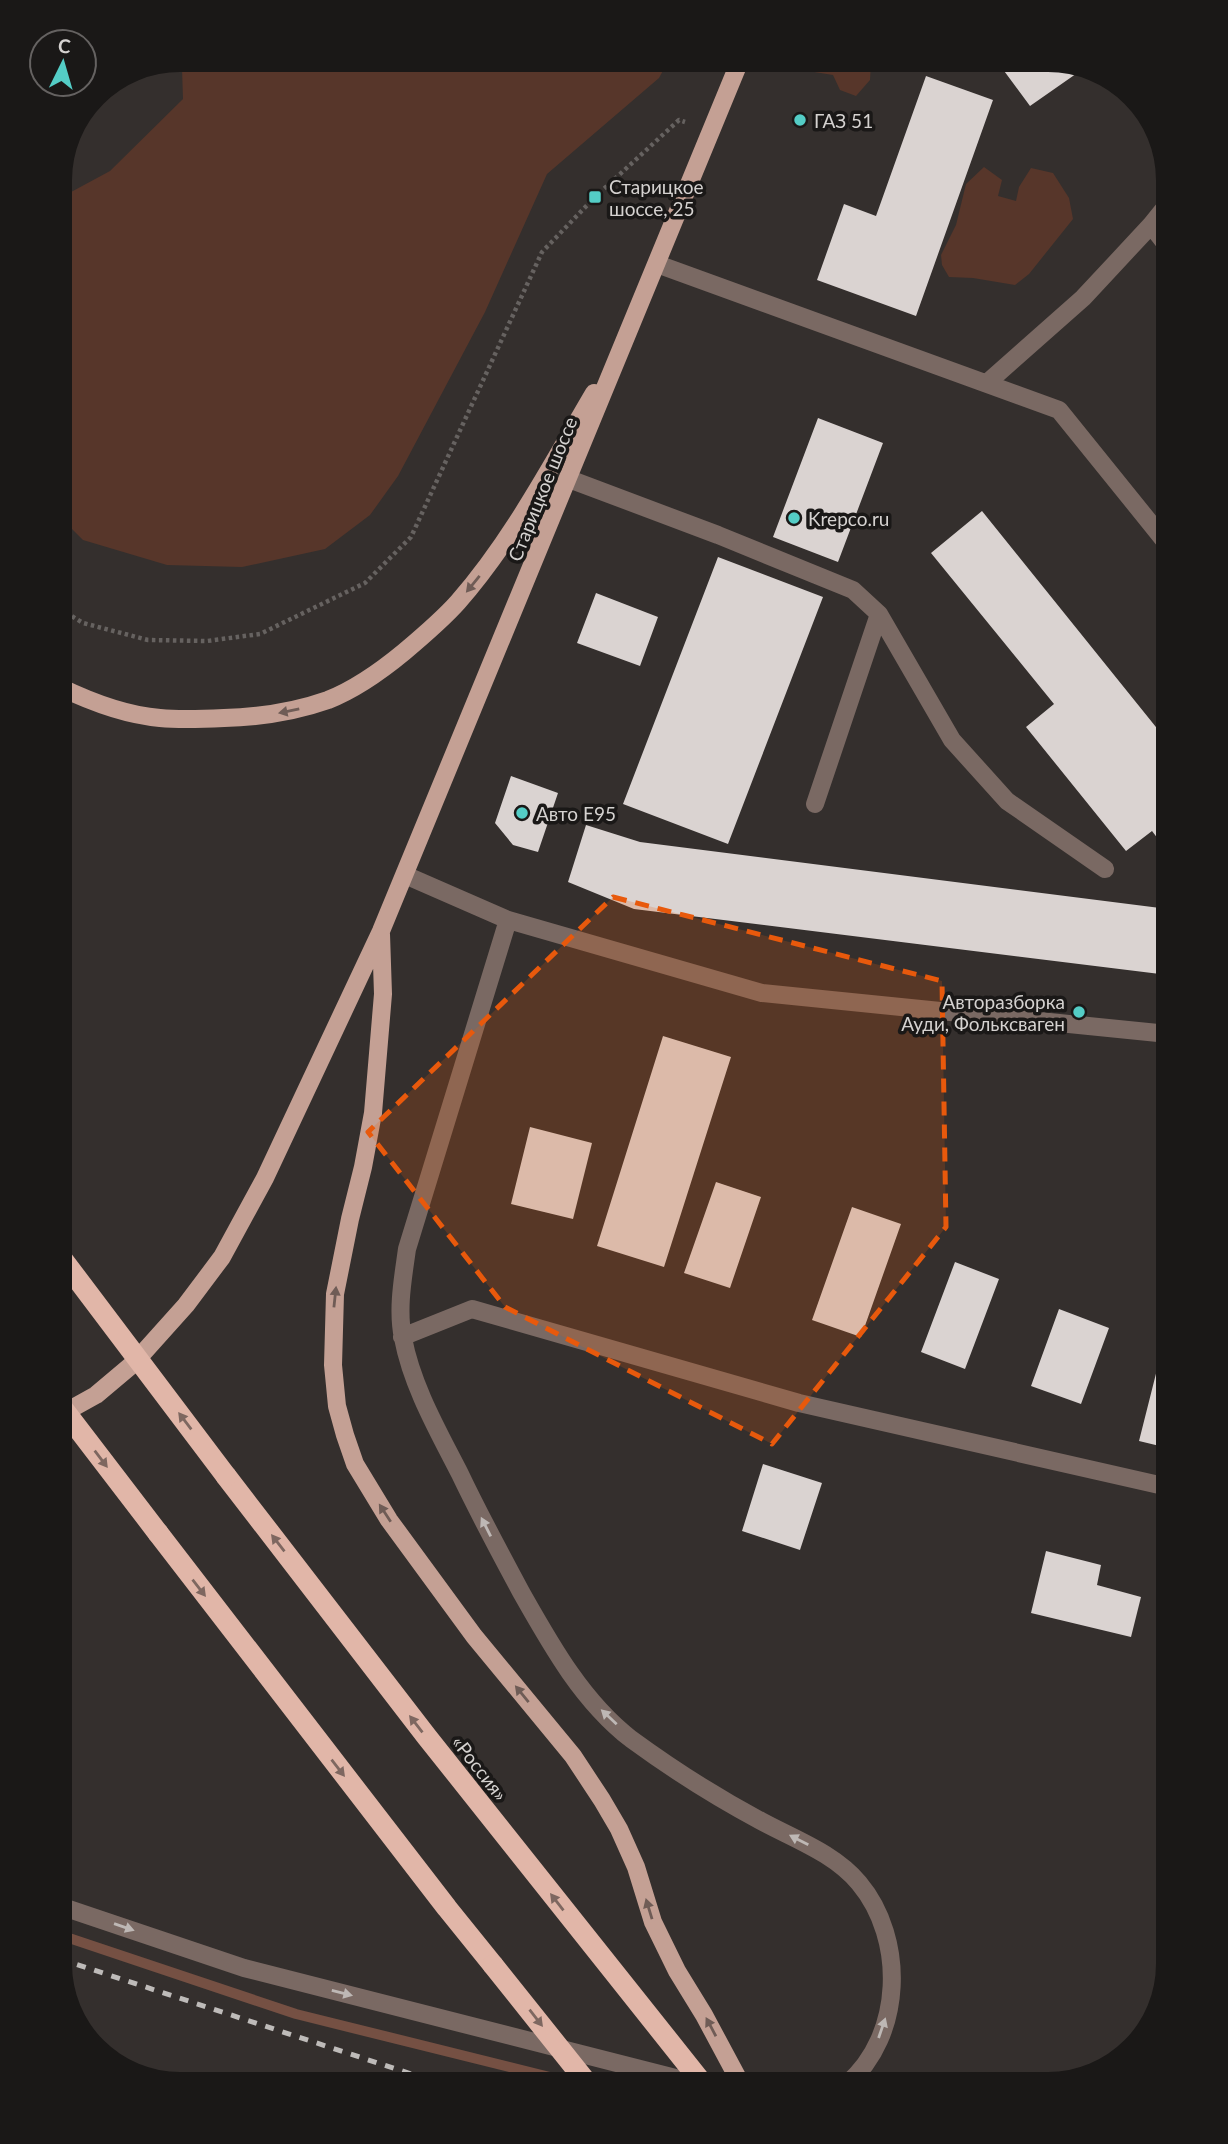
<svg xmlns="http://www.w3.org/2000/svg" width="1228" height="2144" font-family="Lato,sans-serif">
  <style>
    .green { fill: #57362a }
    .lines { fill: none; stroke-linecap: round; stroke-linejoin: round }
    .stream { stroke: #755043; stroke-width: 10 }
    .building { fill: #dad3d1 }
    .path { stroke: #666260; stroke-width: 4.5; stroke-dasharray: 3.5 3.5; stroke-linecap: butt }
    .minor { stroke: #7a6963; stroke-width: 18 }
    .major { stroke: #c4a094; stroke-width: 18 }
    .highway { stroke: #e1b6a8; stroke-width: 21 }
    .rail { stroke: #bebbb9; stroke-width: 5; stroke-dasharray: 9 9; stroke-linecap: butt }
    .highway-bridge { stroke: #e1b6a8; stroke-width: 21 }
    .oneway { fill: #6f5c56 }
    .oneway2 { fill: #7e6760 }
    .oneway3 { fill: #beb8b5 }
    .marked { fill: #e8590c; fill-opacity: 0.2; stroke: #e8590c; stroke-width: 5; stroke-dasharray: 14 9; stroke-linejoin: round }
    .poi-dot { fill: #54cdc6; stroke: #1a1817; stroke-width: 2.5 }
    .labels { text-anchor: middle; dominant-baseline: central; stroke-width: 7; stroke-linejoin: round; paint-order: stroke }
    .poi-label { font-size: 19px; fill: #d5d2d0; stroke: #1a1817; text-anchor: start }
    .street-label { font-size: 19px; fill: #d5d2d0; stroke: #1a1817 }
  </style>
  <rect width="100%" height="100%" fill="#342f2d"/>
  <path class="green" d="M 805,62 L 871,62 L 870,80 L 856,96 L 840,90 L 833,75 L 808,71 Z
    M 667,63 L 659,78 L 547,174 L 485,312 L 398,476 L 370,515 L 325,549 L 242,567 L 167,565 L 83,540 L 60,517 L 60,198 L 110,171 L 183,99 L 182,68 Z
    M 984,167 L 1002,180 L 998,196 L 1016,201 L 1019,187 L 1031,168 L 1053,173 L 1069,198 L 1073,219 L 1029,274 L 1015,285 L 973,278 L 949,277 L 942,265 L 941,255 L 956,225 L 966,184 Z"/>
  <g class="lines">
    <path class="stream" d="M 60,1935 L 296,2014 L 578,2084"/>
  </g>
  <path class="building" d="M 996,60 L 1056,60 L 1083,69 L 1030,106 Z
    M 926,76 L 993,100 L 916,316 L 817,280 L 844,204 L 876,216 Z
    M 818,418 L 883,443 L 838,562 L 773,537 Z
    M 982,511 L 1168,742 L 1168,852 L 1152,831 L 1126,851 L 1026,727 L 1054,704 L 931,553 Z
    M 718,557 L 823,597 L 728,844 L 623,804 Z
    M 596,593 L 658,617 L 640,666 L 577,643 Z
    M 511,776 L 558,793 L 538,852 L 513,845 L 495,823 Z
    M 586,825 L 640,842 L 1168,909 L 1168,975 L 634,909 L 568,882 Z
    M 663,1036 L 731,1057 L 664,1267 L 597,1246 Z
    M 530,1127 L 592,1143 L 573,1219 L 511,1204 Z
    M 716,1182 L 761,1197 L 730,1288 L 684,1273 Z
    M 852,1207 L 901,1224 L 861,1337 L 812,1320 Z
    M 955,1262 L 999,1279 L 965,1369 L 921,1352 Z
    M 1059,1309 L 1109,1328 L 1081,1404 L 1031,1386 Z
    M 1168,1326 L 1168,1448 L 1139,1441 Z
    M 763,1464 L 822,1483 L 800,1550 L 742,1531 Z
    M 1046,1551 L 1101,1565 L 1097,1585 L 1141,1597 L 1131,1637 L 1031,1613 Z"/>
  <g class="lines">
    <path class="path" d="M 60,609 L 83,623 L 148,640 L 207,641 L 260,634 L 365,583 L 411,537 L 542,252 L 595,197 L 679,120 L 685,122
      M 63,1143 L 69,1022"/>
    <path class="minor" d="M 1151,225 L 1168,204
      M 657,264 L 1059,410 L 1168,545
      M 987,383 L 1083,298 L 1151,225 L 1168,247
      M 569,479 L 718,535 L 853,590 L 879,614 L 952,740 L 1007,801 L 1105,869
      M 815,804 L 879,614
      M 405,875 L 508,920 L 762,993 L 1168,1034
      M 508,920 L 407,1249 C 403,1278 397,1309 403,1338 C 412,1386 438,1431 460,1474 C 479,1514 500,1553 521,1592 C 551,1645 582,1701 631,1739 C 672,1769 716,1797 761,1821 C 794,1839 834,1853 859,1883 C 906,1939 903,2036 847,2084
      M 402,1337 L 472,1309 L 799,1403 L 1168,1487
      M 60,1906 L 244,1968 L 699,2084"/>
    <path class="major" d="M 60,687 C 91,702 125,715 160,718 C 181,720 203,719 224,718 C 260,717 294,712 328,700 C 356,689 381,671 404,652 C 423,636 442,620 458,602 C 513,539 552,464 594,393
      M 381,934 L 383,994 L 373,1113 L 363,1167 L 350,1219 L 335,1294 L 333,1365 L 337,1406 L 345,1435 L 355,1464 L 389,1520 L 474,1636 L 573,1756 L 602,1800 L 619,1829 L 636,1867 L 653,1922 L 677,1971 L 704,2015 L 741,2084
      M 60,1415 L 96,1395 L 134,1363 L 186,1305 L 222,1257 L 265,1178 L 381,931 L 739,63"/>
    <path class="highway" d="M 226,1476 L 427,1737 L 703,2084
      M 158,1533 L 447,1908 L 493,1965"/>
    <path class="rail" d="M 60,1959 L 442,2084"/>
    <path class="highway-bridge" d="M 60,1256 L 226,1476
      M 60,1405 L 158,1533
      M 493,1965 L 588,2084"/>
  </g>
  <defs><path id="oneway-solid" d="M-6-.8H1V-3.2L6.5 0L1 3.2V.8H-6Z" transform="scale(1.75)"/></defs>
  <g class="oneway">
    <use href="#oneway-solid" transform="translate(473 584) rotate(129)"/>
    <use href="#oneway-solid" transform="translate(289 711) rotate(168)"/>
    <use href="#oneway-solid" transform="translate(335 1297) rotate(-84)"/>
    <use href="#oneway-solid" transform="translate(385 1513) rotate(-123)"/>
    <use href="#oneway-solid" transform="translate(522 1694) rotate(-129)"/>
    <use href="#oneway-solid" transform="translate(649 1909) rotate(-107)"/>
    <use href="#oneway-solid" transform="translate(711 2027) rotate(-118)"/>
  </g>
  <g class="oneway2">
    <use href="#oneway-solid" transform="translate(185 1421) rotate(-127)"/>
    <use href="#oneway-solid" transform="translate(101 1459) rotate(53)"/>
    <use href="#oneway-solid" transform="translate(278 1543) rotate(-128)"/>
    <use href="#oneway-solid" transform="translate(199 1588) rotate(52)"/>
    <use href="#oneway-solid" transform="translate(416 1724) rotate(-128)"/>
    <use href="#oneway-solid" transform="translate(338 1768) rotate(52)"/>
    <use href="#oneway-solid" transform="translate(557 1902) rotate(-128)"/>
    <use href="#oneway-solid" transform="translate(536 2018) rotate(52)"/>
  </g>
  <g class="oneway3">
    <use href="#oneway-solid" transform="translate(486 1527) rotate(-117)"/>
    <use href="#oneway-solid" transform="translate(609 1717) rotate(-137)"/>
    <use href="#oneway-solid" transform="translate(799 1840) rotate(-153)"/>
    <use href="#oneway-solid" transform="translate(124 1927) rotate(19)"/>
    <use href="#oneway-solid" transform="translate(342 1993) rotate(14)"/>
    <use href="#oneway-solid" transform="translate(882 2028) rotate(-71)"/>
  </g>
  <path class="marked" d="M 613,897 L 942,981 L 946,1227 L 772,1444 L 505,1307 L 368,1132 Z"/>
  <g class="poi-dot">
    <circle cx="800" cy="120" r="7"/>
    <rect x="588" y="190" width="14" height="14" rx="3.5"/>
    <circle cx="794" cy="518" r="7"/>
    <circle cx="522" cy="813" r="7"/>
    <circle cx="1079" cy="1012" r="7"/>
  </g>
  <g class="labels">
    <g class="poi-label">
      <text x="814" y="120">ГАЗ 51</text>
      <text x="609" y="186">Старицкое<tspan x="609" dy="22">шоссе, 25</tspan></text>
      <text x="808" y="518">Krepco.ru</text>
      <text x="536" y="813">Авто E95</text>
      <text x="1065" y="1001" text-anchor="end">Авторазборка<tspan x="1065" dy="22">Ауди, Фольксваген</tspan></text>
    </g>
    <g class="street-label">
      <text transform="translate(542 489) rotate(-68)">Старицкое шоссе</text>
      <text transform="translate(480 1768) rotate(52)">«Россия»</text>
    </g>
  </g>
  <path d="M0 0H1228V2144H0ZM180 72H1048A108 108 0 0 1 1156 180V1964A108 108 0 0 1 1048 2072H180A108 108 0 0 1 72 1964V180A108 108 0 0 1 180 72Z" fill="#1a1817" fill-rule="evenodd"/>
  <g transform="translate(63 63) rotate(5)"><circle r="33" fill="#1a1817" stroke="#656261" stroke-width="2"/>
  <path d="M0-5L12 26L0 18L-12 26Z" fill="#54cdc6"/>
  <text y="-10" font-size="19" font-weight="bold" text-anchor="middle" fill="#d5d2d0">С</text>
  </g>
</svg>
